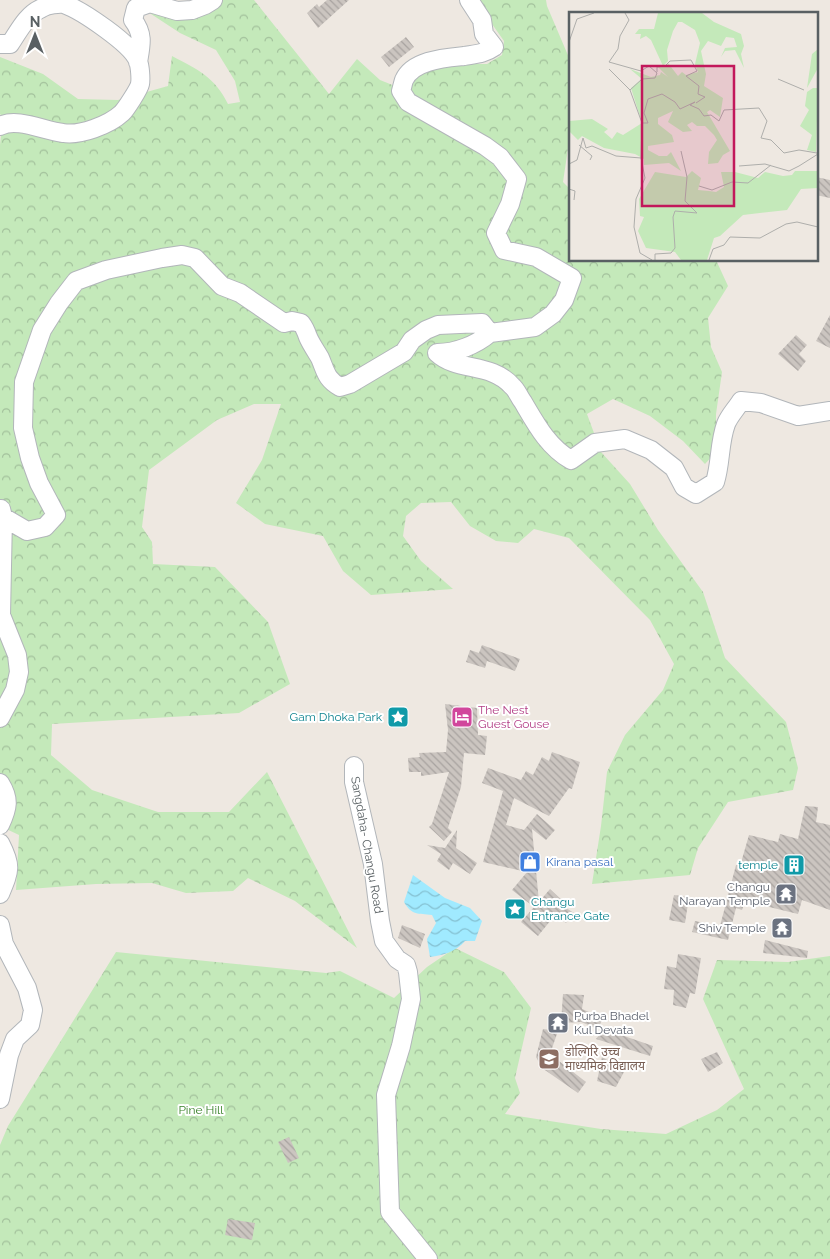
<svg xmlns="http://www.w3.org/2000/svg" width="830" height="1259" font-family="Raleway,'Noto Sans Devanagari',sans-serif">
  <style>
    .forest { fill: url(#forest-crowns) }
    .water { fill: url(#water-waves) }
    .building { fill: url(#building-back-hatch) }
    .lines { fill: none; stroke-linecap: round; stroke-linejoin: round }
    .minor-casing { stroke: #b2b6ba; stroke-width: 20 }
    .minor { stroke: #fff; stroke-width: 18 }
    .labels { text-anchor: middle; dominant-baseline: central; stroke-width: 4; stroke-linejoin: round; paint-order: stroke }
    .hotel-label { font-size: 12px; fill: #b23c85; stroke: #fff; text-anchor: start }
    .culture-label { font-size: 12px; fill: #0d838f; stroke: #fff; text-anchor: end }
    .street-label { font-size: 12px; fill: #596063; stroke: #fff }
    .shop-label { font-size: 12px; fill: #366cbe; stroke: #fff; text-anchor: start }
    .worship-label { font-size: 12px; fill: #5b616d; stroke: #fff; text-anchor: end }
    .education-label { font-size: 12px; fill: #785e54; stroke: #fff; text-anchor: start }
    .park-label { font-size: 12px; fill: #3a822b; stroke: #fff }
    .inset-road { fill: none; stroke: #aeaeab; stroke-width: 1 }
    .view { fill: #c2185b; fill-opacity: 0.15; stroke: #c2185b; stroke-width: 2.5 }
    .inset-edge { fill: none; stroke: #596063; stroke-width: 2.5 }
  </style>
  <defs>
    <pattern id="forest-crowns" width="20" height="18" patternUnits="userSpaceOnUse" patternTransform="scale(1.25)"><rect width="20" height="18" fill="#c4e9ba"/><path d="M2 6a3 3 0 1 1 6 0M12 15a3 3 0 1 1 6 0" fill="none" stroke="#a2c09b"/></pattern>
    <pattern id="water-waves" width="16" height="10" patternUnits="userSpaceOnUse" patternTransform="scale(1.25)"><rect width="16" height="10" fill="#a0eaff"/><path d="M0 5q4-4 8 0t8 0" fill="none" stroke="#85c1d2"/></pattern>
    <pattern id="building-back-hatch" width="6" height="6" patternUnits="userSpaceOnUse" patternTransform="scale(1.25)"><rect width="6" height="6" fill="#cbc5c0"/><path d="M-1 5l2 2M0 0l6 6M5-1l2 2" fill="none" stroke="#a8a3a0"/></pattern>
  </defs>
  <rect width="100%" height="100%" fill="#eee8e1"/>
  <path class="forest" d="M 223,0 L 254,0 L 329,94 L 357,59 L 380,80 L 395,86 L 422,71 L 466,64 L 487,64 L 502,55 L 504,41 L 475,0 L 546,0 L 547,6 L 570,60 L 570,135 L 563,182 L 570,189 L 570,260 L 716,260 L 728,286 L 708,318 L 711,347 L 722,372 L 716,414 L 716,452 L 705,464 L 683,441 L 650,416 L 613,399 L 587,414 L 601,452 L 630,484 L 658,530 L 703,592 L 725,658 L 786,722 L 798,768 L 793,790 L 728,802 L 698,848 L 690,875 L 592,884 L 601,826 L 607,772 L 625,735 L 663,690 L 674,664 L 650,620 L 569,538 L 534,529 L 518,543 L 496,541 L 470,526 L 451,502 L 421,503 L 406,516 L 403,536 L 421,561 L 453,589 L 371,595 L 343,571 L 323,536 L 265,524 L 236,503 L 262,460 L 281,404 L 254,404 L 217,420 L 149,470 L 142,527 L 152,542 L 153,564 L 215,567 L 268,622 L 290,684 L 239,713 L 52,724 L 51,755 L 92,790 L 158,812 L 229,812 L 267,772 L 357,948 L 295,901 L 248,878 L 233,891 L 186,893 L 152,883 L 96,884 L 16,890 L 19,835 L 0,826 L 0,145 L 3,117 L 0,114 L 0,57 L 43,74 L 78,99 L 118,100 L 168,86 L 172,56 C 197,69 215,77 228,104 L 240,102 L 235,81 L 216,50 L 180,33 L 148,12 L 196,16 L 217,9 Z
    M 455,948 L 504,972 L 531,1008 L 515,1078 L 520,1093 L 505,1114 L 601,1129 L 666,1134 L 717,1110 L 744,1089 L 703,999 L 717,960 L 788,962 L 830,956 L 830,1259 L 0,1259 L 0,1145 L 8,1126 L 116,952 L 326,973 L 340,971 L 394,998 L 427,967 Z"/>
  <path class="water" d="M 413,875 L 445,898 L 470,908 L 482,921 L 475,941 L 465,941 C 456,952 443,955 430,957 L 427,939 L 436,923 L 432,915 C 418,913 412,916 404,902 Z"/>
  <path class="building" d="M 327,0 L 349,0 L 318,28 L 307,13 L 317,4 L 319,7 Z
    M 406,37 L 414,47 L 389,67 L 381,57 Z
    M 816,177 L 830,180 L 830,198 L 816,195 Z
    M 830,315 L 830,348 L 816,341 Z
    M 796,335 L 807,345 L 799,354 L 806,361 L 798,371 L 778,354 Z
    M 482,645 L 520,659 L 515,671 L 487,661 L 485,668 L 466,662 L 470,650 L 479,653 Z
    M 445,704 L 477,708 L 478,735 L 487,736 L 485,755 L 464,753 L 461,787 L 448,828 L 452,832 L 444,841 L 429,827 L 432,824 L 449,772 L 421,776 L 421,772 L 409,772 L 408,758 L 420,757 L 419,753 L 446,752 L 448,730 Z
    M 552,752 L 580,762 L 572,789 L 569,788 L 549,816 L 514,798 L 506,825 L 524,830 L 537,814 L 555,830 L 546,840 L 532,829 L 539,902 L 550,889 L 565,903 L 563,906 L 574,913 L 566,923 L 555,915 L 538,936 L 521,922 L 534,907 L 512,890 L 527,872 L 483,862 L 503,791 L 482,783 L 488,768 L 521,780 L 526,771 L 533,775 L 542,757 L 549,761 Z
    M 805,806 L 818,807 L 816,822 L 830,825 L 830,910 L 802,900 L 798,914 L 745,901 L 742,910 L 736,908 L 728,940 L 692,932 L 695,921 L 720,926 L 736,865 L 740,866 L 749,835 L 778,842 L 780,834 L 798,839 Z
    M 457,830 L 456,850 L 456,848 L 477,863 L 470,874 L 453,863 L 449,870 L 437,861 L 441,854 L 427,845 L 445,848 Z
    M 674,895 L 689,897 L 685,923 L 669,920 Z
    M 402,925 L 425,934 L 420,948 L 398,938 Z
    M 765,940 L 808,951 L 807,958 L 763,953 Z
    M 678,954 L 701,958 L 695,994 L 690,993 L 686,1008 L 673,1005 L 674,990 L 664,989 L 667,966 L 676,968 Z
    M 563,994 L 584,995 L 582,1009 L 603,1018 L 598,1029 L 581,1022 L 561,1023 Z
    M 543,1029 L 558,1031 L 550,1054 L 586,1082 L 578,1093 L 542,1068 L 536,1057 Z
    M 604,1029 L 653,1046 L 650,1056 L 596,1039 Z
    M 717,1052 L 723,1063 L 708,1072 L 701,1059 Z
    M 602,1057 L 625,1070 L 616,1087 L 597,1081 Z
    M 289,1137 L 299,1158 L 288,1163 L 278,1142 Z
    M 228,1219 L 255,1223 L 252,1240 L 225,1235 Z"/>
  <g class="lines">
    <g class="minor-casing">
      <path id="minor" d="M 469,0 L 482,20 L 484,34 L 494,47 C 484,54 476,54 464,56 C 445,58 413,60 404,80 C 403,83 402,88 401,91 L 408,102 L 485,146 L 500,157 L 517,179 L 510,204 L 496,233 L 504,250 L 536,257 L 572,278 L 564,300 L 553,314 L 535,327 L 490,333
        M 0,44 L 10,44 C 19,31 26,15 42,8 C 47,5 59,3 64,4 C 81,10 132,44 138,61 C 140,66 141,79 140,84 C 139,89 126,109 122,113 C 109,125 80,136 63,133 C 44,131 17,117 0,126
        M 138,62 C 141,45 144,34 133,20 L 136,8 L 150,3 L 177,11 L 192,10 L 205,5 L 213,0
        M 3,517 L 27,531 L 45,527 L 56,515 L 39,483 L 30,458 L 23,428 L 24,382 L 42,330 L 59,303 L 76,281 L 106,270 L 162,258 L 182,255 L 195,258 L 222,286 L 240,293 L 284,323 L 292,321 L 301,323 C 305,328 306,331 308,337 C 311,344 316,351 320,358 C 326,372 326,379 340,387 L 350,384 L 404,352 L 412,340 L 426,330 L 438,325 L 482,323 L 490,333 C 476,345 456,353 437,353 C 457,372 491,362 512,386 C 517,390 519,397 523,402 C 536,424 548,447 571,460 L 595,443 L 625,439 L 651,450 L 674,468 L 684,487 L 696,494 L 715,482 C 721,463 719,443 726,424 C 729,416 736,409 741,401 L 761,403 L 798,416 L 830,411
        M 0,718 L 15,690 L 19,672 L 17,655 L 1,615 L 3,517 L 1,509
        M 354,766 L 354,782 L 373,864 L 380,921 L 384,941 L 397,959 L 406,965 L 408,972 L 411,999 L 401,1046 L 386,1095 L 390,1212 L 428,1259
        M 0,783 C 10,799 8,808 0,825
        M 0,843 C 12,866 10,870 0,894
        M 0,925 L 4,944 L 27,988 L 33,1010 L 30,1025 L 15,1039 L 9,1055 L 0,1099"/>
    </g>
    <use href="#minor" class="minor"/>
  </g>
  <defs>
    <g id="sight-square" transform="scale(1.125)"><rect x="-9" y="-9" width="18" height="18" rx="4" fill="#0f9aa8" stroke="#fff"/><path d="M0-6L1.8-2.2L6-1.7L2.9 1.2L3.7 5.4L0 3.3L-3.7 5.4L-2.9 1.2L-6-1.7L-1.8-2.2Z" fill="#fff"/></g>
    <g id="hotel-square" transform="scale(1.125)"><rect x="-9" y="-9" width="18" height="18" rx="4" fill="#d1479c" stroke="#fff"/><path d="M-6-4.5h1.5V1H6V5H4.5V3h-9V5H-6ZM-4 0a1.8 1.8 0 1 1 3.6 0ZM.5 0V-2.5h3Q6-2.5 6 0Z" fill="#fff"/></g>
    <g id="shop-square" transform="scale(1.125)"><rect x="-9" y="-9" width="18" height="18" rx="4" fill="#3f7fe0" stroke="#fff"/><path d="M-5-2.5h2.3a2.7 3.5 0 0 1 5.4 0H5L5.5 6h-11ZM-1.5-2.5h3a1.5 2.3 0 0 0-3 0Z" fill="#fff"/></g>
    <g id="building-square" transform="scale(1.125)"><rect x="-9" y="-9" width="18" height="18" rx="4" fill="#0f9aa8" stroke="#fff"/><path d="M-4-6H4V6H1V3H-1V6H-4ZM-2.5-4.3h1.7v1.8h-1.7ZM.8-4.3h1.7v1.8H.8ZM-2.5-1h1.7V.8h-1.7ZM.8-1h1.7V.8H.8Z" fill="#fff"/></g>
    <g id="temple-square" transform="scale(1.125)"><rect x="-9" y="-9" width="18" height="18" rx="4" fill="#6b7280" stroke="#fff"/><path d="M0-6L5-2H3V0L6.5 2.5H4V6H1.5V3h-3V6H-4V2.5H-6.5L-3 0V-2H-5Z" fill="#fff"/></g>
    <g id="school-square" transform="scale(1.125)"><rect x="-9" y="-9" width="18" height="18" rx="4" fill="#8d6e63" stroke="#fff"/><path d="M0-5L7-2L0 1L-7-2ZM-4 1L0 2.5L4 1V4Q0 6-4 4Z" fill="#fff"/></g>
  </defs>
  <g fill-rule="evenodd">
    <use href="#sight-square" x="398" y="717"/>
    <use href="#hotel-square" x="462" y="717"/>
    <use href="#shop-square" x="530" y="862"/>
    <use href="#building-square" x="794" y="865"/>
    <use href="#temple-square" x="786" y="894"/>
    <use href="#sight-square" x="515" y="909"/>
    <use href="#temple-square" x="782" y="928"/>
    <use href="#temple-square" x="558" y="1023"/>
    <use href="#school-square" x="549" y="1059"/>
  </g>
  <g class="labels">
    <g class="hotel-label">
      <text x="478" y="710">The Nest<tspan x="478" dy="14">Guest Gouse</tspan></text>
    </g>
    <g class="culture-label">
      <text x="382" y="717">Gam Dhoka Park</text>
      <text x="778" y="865">temple</text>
      <text x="531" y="902" text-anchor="start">Changu<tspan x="531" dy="14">Entrance Gate</tspan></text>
    </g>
    <g class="street-label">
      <text transform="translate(367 845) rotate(80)">Sangdaha- Changu Road</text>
    </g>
    <g class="shop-label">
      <text x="546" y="862">Kirana pasal</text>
    </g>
    <g class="worship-label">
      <text x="770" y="887">Changu<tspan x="770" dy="14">Narayan Temple</tspan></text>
      <text x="766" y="928">Shiv Temple</text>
      <text x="574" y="1016" text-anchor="start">Purba Bhadel<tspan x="574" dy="14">Kul Devata</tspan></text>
    </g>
    <g class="education-label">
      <text x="565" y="1052">डोल्गिरि उच्च<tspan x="565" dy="14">माध्यमिक विद्यालय</tspan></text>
    </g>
    <g class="park-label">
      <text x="201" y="1110">Pine Hill</text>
    </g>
  </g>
  <g transform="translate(569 12)">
    <rect width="249" height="249" fill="#eee8e1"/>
    <path d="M 89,1 L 133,1 L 145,10 L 172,22 L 175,34 L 172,42 L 175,56 L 166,38 L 156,39 L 152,45 L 156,36 L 168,35 L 165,26 L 157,25 L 152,34 L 139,29 L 132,39 L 137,62 L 135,74 L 154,86 L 151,105 L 141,98 L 138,100 L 161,139 L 154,143 L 149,151 L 139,152 L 140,140 L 148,128 L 145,123 L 136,114 L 128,114 L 123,110 L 118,113 L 123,119 L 114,120 L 99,110 L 104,99 L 89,106 L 89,112 L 103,123 L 105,130 L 79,134 L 79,138 L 90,144 L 98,144 L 102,140 L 112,159 L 100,151 L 75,153 L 75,147 L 66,142 L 35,136 L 13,124 L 9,128 L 0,119 L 0,109 L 23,107 L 39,117 L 35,120 L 43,127 L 48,120 L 54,123 L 73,111 L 62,76 L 73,67 L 61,57 L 82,65 L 91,63 L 92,60 L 99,65 L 89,55 L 97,55 L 99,51 L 109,64 L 113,60 L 117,63 L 129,60 L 126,52 L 131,31 L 126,18 L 113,10 L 109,10 L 104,19 L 98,38 L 99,49 L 94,54 L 82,28 L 77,24 L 71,27 L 72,22 L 66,22 L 70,17 L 85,17 ZM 249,37 L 249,56 L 238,76 L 243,42 ZM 244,76 L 249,76 L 247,140 L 238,138 L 243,123 L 231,114 L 240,98 L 236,94 L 238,80 ZM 123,159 L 132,166 L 129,178 L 140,179 L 147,180 L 155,175 L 152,160 L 166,160 L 189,166 L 196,160 L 214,164 L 223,163 L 226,159 L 249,159 L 249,176 L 232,177 L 218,198 L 174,203 L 151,224 L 145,226 L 138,248 L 112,248 L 106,240 L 77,236 L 69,219 L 75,205 L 71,204 L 70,187 L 86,160 L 117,165 Z" fill="#c4e9ba"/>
    <path class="inset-road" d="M 56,1 L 60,8 L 51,24 L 49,37 L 40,50 L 72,59 L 80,54 L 88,61 L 86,66 L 73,67 L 61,78 L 73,111 L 72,146M 0,30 L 8,7 L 25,1M 40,57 L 61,78M 88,60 L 88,55 L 96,54 L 101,49 L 122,48 L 128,59 L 117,64 L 130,74 L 129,82 L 136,85 L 127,91M 209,67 L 235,78M 73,111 L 79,111 L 75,101 L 79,87 L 93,82 L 106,90 L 111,97 L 126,90 L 121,93 L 130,97 L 135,104 L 142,103 L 150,109 L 155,98 L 190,96 L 198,109 L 192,126 L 202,128 L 215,141 L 230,138 L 248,141M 10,133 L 23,144 L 21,148M 0,152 L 8,148 L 14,126 L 17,136 L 23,134 L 47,144 L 72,146 L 76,166 L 67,187 L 65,215 L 71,241 L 83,248M 170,154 L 196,152 L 220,159 L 230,154M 230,154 L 249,142M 130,174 L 143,178 L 163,170 L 179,171 L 202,153M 0,177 L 6,179 L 5,188M 86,248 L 86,242 L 102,241 L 106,236 L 104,205 L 106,199 L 128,201 L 116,189 L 118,165 L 112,139M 140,248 L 144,237 L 155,233 L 161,225 L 191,226 L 217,212 L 228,210 L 249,215"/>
    <path class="view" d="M 73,54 L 165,54 L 165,194 L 73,194 Z"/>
    <rect width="249" height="249" class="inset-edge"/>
  </g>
  <g transform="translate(35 35)" stroke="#ffffff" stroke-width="4" paint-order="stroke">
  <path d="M0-4L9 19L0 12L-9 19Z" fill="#596063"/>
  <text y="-8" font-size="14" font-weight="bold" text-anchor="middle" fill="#596063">N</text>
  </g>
</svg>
